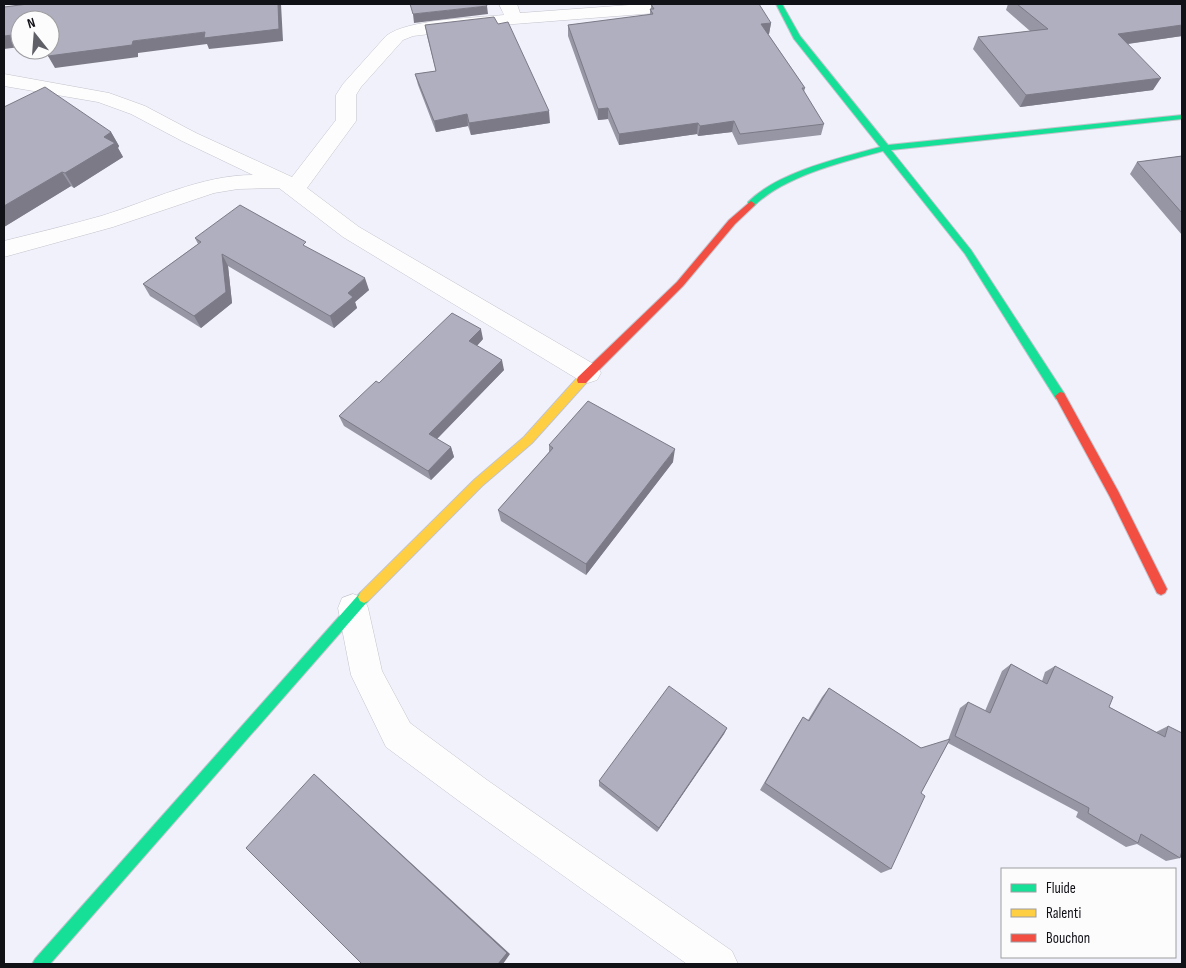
<svg xmlns="http://www.w3.org/2000/svg" width="1186" height="968" font-family="'Sofia Sans Condensed',sans-serif">
  <style>
    .lines { fill: none; stroke-linecap: round; stroke-linejoin: round }
    .street-casing { stroke: #c3c3cc; stroke-width: 1 }
    .fast-casing { stroke: #c3c3cc; stroke-width: 2 }
    .slow-casing { stroke: #c3c3cc; stroke-width: 2 }
    .jam-casing { stroke: #c3c3cc; stroke-width: 2 }
    .street { fill: #fdfdfe; fill-rule: evenodd }
    .fast { fill: #16e098; fill-rule: evenodd }
    .slow { fill: #ffcf43; fill-rule: evenodd }
    .jam { fill: #f24e42; fill-rule: evenodd }
    .wall { fill: #9796a5 }
    .shaded-wall { fill: #7b7a86 }
    .building { fill: #b0afc0; stroke: #7b7a86 }
  </style>
  <rect width="100%" height="100%" fill="#f1f1fb"/>
  <g class="lines">
    <g class="street-casing">
      <path id="street" d="M 499,4 L 517,4 L 520,13 L 643,4 L 717,4 L 714,8 L 708,9 L 514,24 L 413,36 L 403,40 L 361,87 L 356,95 L 356,121 L 307,188 L 359,227 L 597,366 L 601,373 L 597,380 L 588,383 L 579,380 L 343,237 L 279,188 L 238,189 L 214,193 L 113,227 L 4,257 L 4,241 C 36,233 69,225 101,216 C 150,201 201,175 253,175 L 182,141 L 131,114 L 98,102 L 4,86 L 4,74 L 109,93 L 145,106 L 196,133 L 292,177 L 336,120 L 336,95 L 343,84 L 386,36 C 407,19 475,18 504,15 Z
        M 353,594 L 364,598 L 368,608 L 382,671 L 410,723 L 487,780 L 732,951 L 738,964 L 687,964 L 463,804 L 386,747 L 351,675 L 338,608 L 342,598 Z"/>
    </g>
    <g class="fast-casing">
      <path id="fast" d="M 776,4 L 782,4 L 800,36 L 888,145 L 1182,115 L 1182,119 L 891,150 L 971,250 L 1064,393 L 1065,396 L 1064,399 L 1056,399 L 965,254 L 883,151 C 843,162 784,176 754,206 L 748,206 L 748,202 C 778,172 839,158 880,147 L 794,39 Z
        M 364,591 L 368,593 L 370,597 L 368,601 L 50,964 L 32,964 L 35,959 L 360,593 Z"/>
    </g>
    <g class="slow-casing">
      <path id="slow" d="M 582,376 L 586,377 L 587,380 L 586,383 L 532,443 L 482,486 L 368,601 L 364,603 L 360,601 L 358,597 L 360,593 L 474,480 L 524,437 L 578,377 Z"/>
    </g>
    <g class="jam-casing">
      <path id="jam" d="M 751,201 L 755,204 L 754,206 L 735,224 L 683,286 L 586,383 L 578,383 L 577,380 L 578,377 L 677,282 L 729,220 Z
        M 1060,392 L 1064,393 L 1118,491 L 1167,589 L 1165,593 L 1161,595 L 1157,593 L 1110,497 L 1055,396 Z"/>
    </g>
    <use href="#street" class="street"/>
    <use href="#fast" class="fast"/>
    <use href="#slow" class="slow"/>
    <use href="#jam" class="jam"/>
  </g>
  <path class="wall" d="M 651,4 L 771,23 L 769,34 L 768,34 L 805,88 L 804,92 L 824,124 L 821,135 L 738,145 L 732,132 L 698,136 L 697,134 L 619,145 L 608,119 L 598,120 L 568,36 L 568,25 L 650,15 L 650,9 L 651,9 Z
    M 1008,4 L 1182,4 L 1182,36 L 1128,44 L 1153,90 L 1020,107 L 973,49 L 978,37 L 1030,31 L 1006,10 Z
    M 425,25 L 550,123 L 471,135 L 468,126 L 436,132 L 418,85 L 415,74 L 436,71 L 427,36 Z
    M 4,107 L 111,132 L 119,146 L 118,148 L 123,157 L 74,188 L 71,186 L 4,227 Z
    M 1182,156 L 1182,235 L 1130,174 L 1137,162 Z
    M 195,238 L 308,248 L 369,290 L 355,302 L 357,308 L 334,328 L 228,266 L 232,303 L 201,328 L 150,296 L 143,284 L 198,244 Z
    M 483,339 L 477,346 L 504,370 L 437,439 L 451,447 L 454,457 L 431,480 L 344,426 L 339,416 L 379,383 Z
    M 549,445 L 673,462 L 586,575 L 501,521 L 498,510 L 549,452 Z
    M 1011,664 L 1042,681 L 1045,672 L 1055,666 L 1109,707 L 1156,732 L 1168,726 L 1180,858 L 1166,861 L 1137,844 L 1126,847 L 1076,817 L 1078,812 L 948,743 L 921,793 L 891,869 L 881,873 L 760,790 L 797,726 L 803,717 L 808,720 L 822,697 L 829,688 L 921,748 L 948,740 L 960,708 L 968,702 L 985,711 L 1002,671 Z
    M 727,728 L 724,734 L 657,832 L 599,786 L 599,781 Z"/>
  <path class="shaded-wall" d="M 278,4 L 281,4 L 283,41 L 209,49 L 207,44 L 138,53 L 138,57 L 55,68 L 48,56 L 133,41 L 205,32 Z
    M 487,6 L 488,14 L 414,23 L 413,14 Z
    M 771,23 L 769,34 L 759,35 L 761,24 Z
    M 1182,25 L 1182,36 L 1112,46 L 1118,34 Z
    M 50,30 L 52,30 L 50,43 Z
    M 20,34 L 20,47 L 4,49 L 4,36 Z
    M 1161,78 L 1153,90 L 1020,107 L 1026,95 Z
    M 608,108 L 608,119 L 598,120 L 598,109 Z
    M 549,111 L 550,123 L 471,135 L 469,123 Z
    M 467,114 L 468,126 L 436,132 L 434,121 Z
    M 734,121 L 732,132 L 698,136 L 700,126 Z
    M 698,123 L 697,134 L 619,145 L 619,134 Z
    M 111,132 L 119,146 L 118,148 L 123,157 L 74,188 L 65,173 L 104,137 Z
    M 62,172 L 71,186 L 4,227 L 4,206 Z
    M 222,254 L 228,266 L 232,303 L 201,328 L 194,316 Z
    M 365,278 L 369,290 L 355,302 L 357,308 L 334,328 L 330,316 L 348,293 Z
    M 481,329 L 483,339 L 471,352 L 469,341 Z
    M 502,360 L 504,370 L 432,444 L 429,434 Z
    M 451,447 L 454,457 L 431,480 L 428,471 Z
    M 675,449 L 673,462 L 586,575 L 586,564 Z
    M 727,728 L 724,734 L 657,832 L 659,828 Z
    M 314,774 L 323,782 L 510,954 L 503,964 L 498,964 Z"/>
  <path class="building" d="M 28,4 L 278,4 L 279,29 L 204,38 L 205,32 L 133,41 L 132,45 L 48,56 L 49,50 L 50,50 L 50,43 L 52,30 L 50,30 L 50,20 L 20,20 L 20,34 L 4,36 L 4,7 Z
    M 410,4 L 486,4 L 487,6 L 413,14 Z
    M 651,4 L 759,4 L 771,23 L 761,24 L 805,88 L 802,88 L 824,124 L 740,134 L 734,121 L 700,126 L 698,123 L 619,134 L 608,108 L 598,109 L 568,25 L 653,14 L 650,9 L 654,9 Z
    M 1017,4 L 1182,4 L 1182,25 L 1118,34 L 1161,78 L 1026,95 L 978,37 L 1048,29 Z
    M 494,17 L 498,24 L 508,22 L 549,111 L 469,123 L 467,114 L 434,121 L 415,74 L 436,71 L 425,25 Z
    M 45,87 L 111,132 L 104,137 L 115,143 L 65,173 L 62,172 L 4,206 L 4,107 Z
    M 1182,156 L 1182,213 L 1137,162 Z
    M 240,205 L 306,242 L 303,245 L 365,278 L 348,293 L 353,297 L 330,316 L 222,254 L 226,292 L 194,316 L 143,284 L 201,242 L 195,238 Z
    M 452,313 L 481,329 L 469,341 L 502,360 L 429,434 L 451,447 L 428,471 L 339,416 L 376,381 L 379,383 Z
    M 588,401 L 675,449 L 586,564 L 498,510 L 553,448 L 549,445 Z
    M 1011,664 L 1047,684 L 1055,666 L 1113,697 L 1109,707 L 1165,737 L 1168,726 L 1182,733 L 1182,851 L 1180,858 L 1141,834 L 1138,843 L 1088,813 L 1089,808 L 955,736 L 968,702 L 990,713 Z
    M 669,686 L 727,728 L 659,828 L 599,781 Z
    M 829,688 L 921,748 L 950,739 L 921,793 L 925,796 L 891,869 L 765,783 L 803,717 L 809,721 Z
    M 314,774 L 507,953 L 498,964 L 362,964 L 246,848 Z"/>
  <rect width="1186" height="968" fill="none" stroke="#111118" stroke-width="10"/>
  <rect x="1001" y="868" width="175" height="90" fill="#fcfcfc" stroke="#9e9ea1"/>
  <rect x="1011" y="884" width="25" height="8" fill="#16e098" stroke="#9e9ea1"/>
  <text x="1046" y="893" font-size="15" fill="#111118">Fluide</text>
  <rect x="1011" y="909" width="25" height="8" fill="#ffcf43" stroke="#9e9ea1"/>
  <text x="1046" y="918" font-size="15" fill="#111118">Ralenti</text>
  <rect x="1011" y="934" width="25" height="8" fill="#f24e42" stroke="#9e9ea1"/>
  <text x="1046" y="943" font-size="15" fill="#111118">Bouchon</text>
  <g transform="translate(35 35) rotate(343)"><circle r="24" fill="#fcfcfc" stroke="#9e9ea1"/>
  <path d="M0-4L9 19L0 12L-9 19Z" fill="#5f5f67"/>
  <text y="-8" font-size="14" font-weight="bold" text-anchor="middle" fill="#111118">N</text>
  </g>
</svg>
